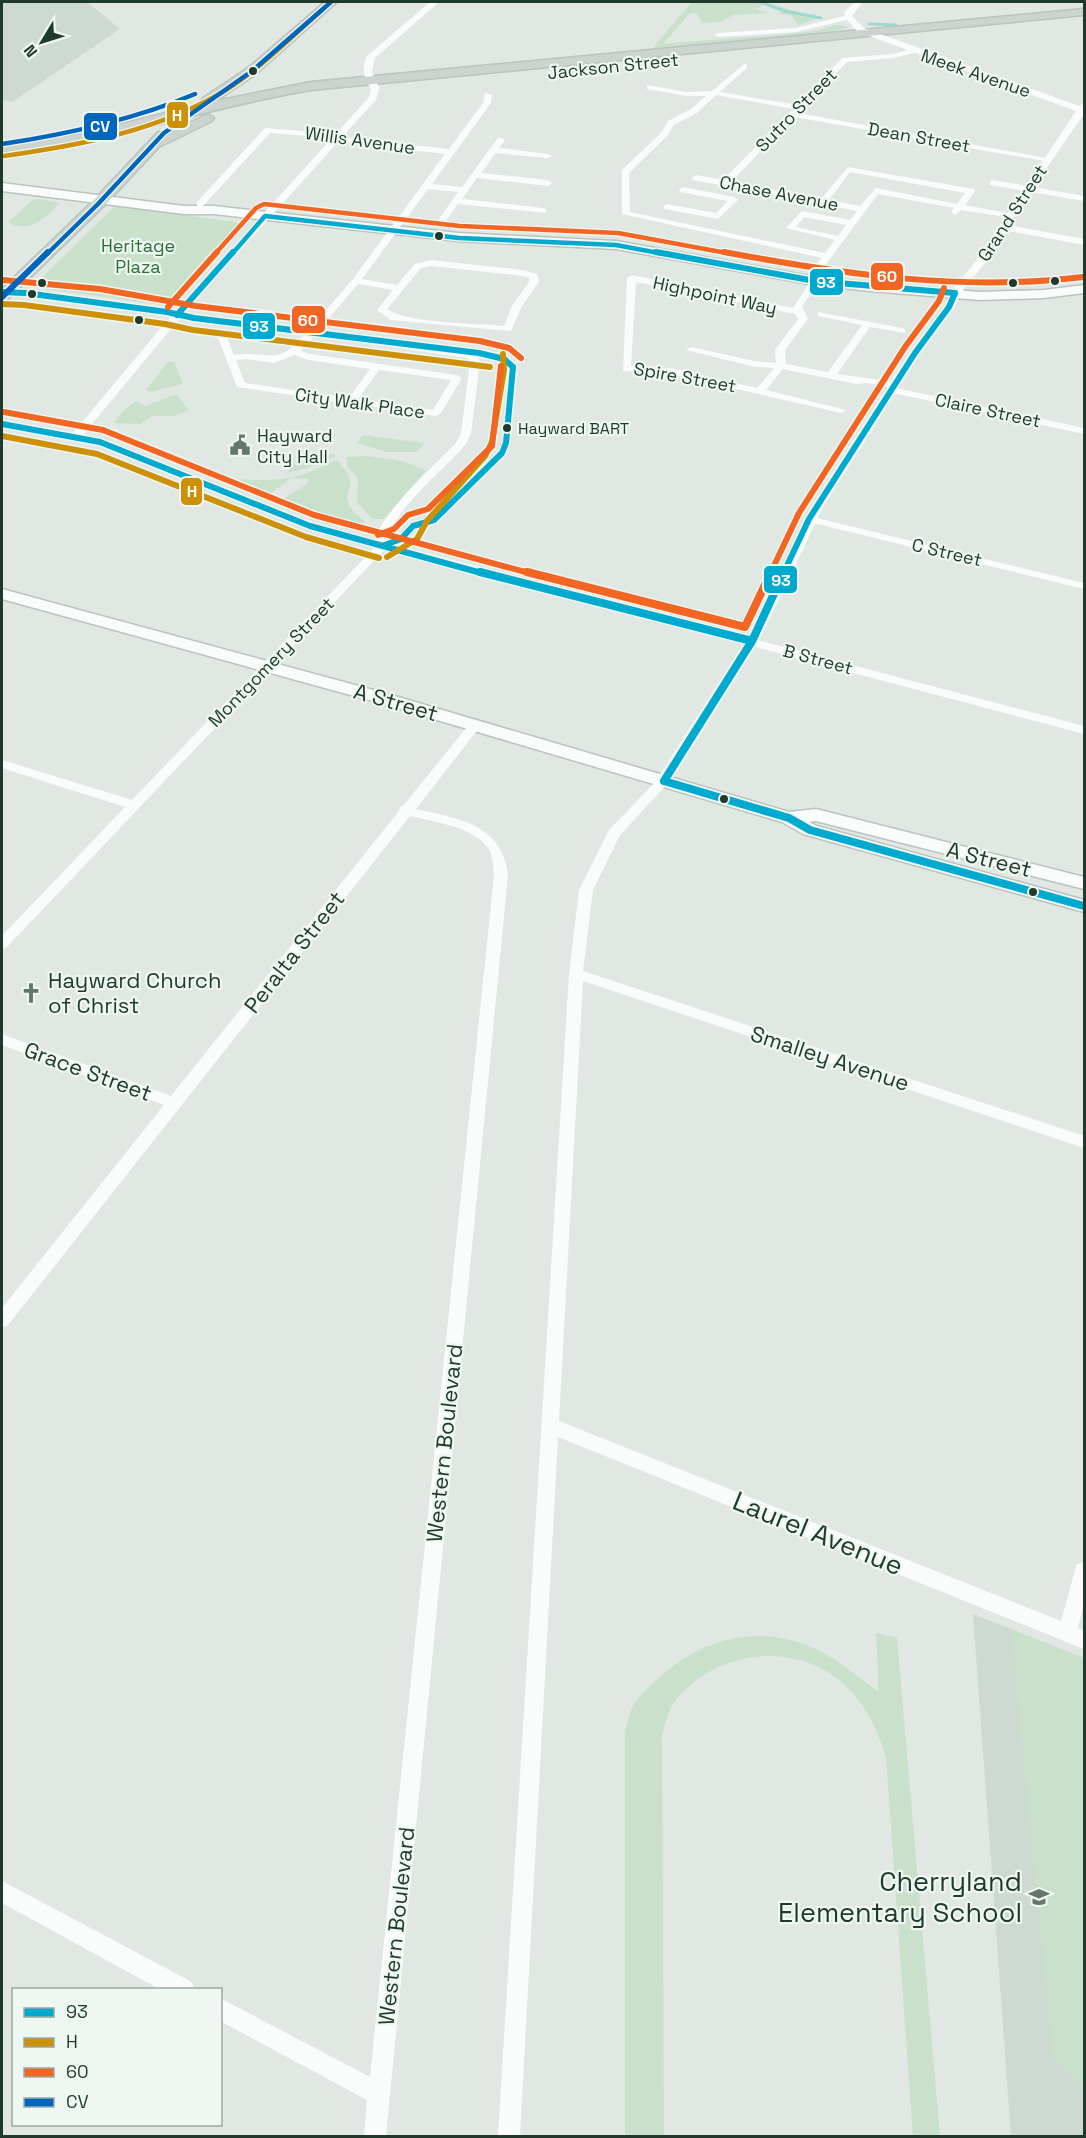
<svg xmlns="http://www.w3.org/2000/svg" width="1086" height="2138" font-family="'Space Grotesk',sans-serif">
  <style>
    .built { fill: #ced9d2 }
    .green { fill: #c9e1cb }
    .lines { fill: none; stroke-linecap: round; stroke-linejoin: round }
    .stream { stroke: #a0d8d4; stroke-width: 3 }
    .secondary-casing { stroke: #bac4be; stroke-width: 3 }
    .primary-casing { stroke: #bbc4bf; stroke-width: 3 }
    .minor { fill: #fafbfb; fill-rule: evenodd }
    .tertiary { fill: #fafbfb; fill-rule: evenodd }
    .secondary { fill: #fafbfb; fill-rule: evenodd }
    .primary { fill: #ccd4d0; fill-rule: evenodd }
    .bus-1-far2-casing { stroke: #eef7f1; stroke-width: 7 }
    .bus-1-far1-casing { stroke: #eef7f1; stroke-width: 9 }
    .bus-1-casing { stroke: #eef7f1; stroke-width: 11 }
    .bus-2-far1-casing { stroke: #eef7f1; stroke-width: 7 }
    .bus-2-casing { stroke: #eef7f1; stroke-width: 9 }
    .bus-3-far2-casing { stroke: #eef7f1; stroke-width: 7 }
    .bus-3-far1-casing { stroke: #eef7f1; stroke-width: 9 }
    .bus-3-casing { stroke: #eef7f1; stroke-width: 11 }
    .bus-4-far1-casing { stroke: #eef7f1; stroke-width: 7 }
    .bus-4-casing { stroke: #eef7f1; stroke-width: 9 }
    .bus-1-far2 { stroke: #00a9ce; stroke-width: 4.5 }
    .bus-1-far1 { stroke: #00a9ce; stroke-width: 6 }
    .bus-1 { stroke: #00a9ce; stroke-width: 8 }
    .bus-2-far1 { stroke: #cc9009; stroke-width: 4.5 }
    .bus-2 { stroke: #cc9009; stroke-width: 6 }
    .bus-3-far2 { stroke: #f26522; stroke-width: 4.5 }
    .bus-3-far1 { stroke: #f26522; stroke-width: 6 }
    .bus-3 { stroke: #f26522; stroke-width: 8 }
    .bus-4-far1 { stroke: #0065bd; stroke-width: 4.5 }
    .bus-4 { stroke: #0065bd; stroke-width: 6 }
    .bus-dot { fill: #1f3a2d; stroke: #eef7f1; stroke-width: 2 }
    .labels { text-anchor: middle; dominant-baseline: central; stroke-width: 4.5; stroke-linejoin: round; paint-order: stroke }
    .far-bus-label { font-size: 16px; fill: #1f3a2d; stroke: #eef7f1; text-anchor: start }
    .far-street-label { font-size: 18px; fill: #1f3a2d; stroke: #eef7f1 }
    .far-park-label { font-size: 18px; fill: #297136; stroke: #eef7f1 }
    .far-poi-label { font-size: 18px; fill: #1f3a2d; stroke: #eef7f1; text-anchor: start }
    .street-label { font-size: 22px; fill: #1f3a2d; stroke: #eef7f1 }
    .poi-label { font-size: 22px; fill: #1f3a2d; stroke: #eef7f1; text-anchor: start }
    .near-street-label { font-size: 27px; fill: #1f3a2d; stroke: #eef7f1 }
    .near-poi-label { font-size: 27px; fill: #1f3a2d; stroke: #eef7f1; text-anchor: end }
    .line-badge { stroke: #eef7f1; stroke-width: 2 }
    .badge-label { font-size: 16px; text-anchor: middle; font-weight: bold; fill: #fff }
  </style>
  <rect width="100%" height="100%" fill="#e1e7e3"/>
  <path class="built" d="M 2,2 L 87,2 L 120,29 L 12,102 L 2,100 Z
    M 973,1614 L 1084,1658 L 1084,2136 L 1011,2136 Z"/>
  <path class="green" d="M 692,2 L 764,2 L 820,18 L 798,25 L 791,15 L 777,14 L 782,12 L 764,5 L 756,9 L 768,13 L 733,15 L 720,22 L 703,23 L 696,13 L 690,13 L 663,44 C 712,39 760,37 808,32 C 820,31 838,20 848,28 L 821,34 L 653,49 L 656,45 L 660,44 L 656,44 Z
    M 38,199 L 60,203 C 44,218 30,235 8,222 L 33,200 Z
    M 115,206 L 244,223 L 170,306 L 32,287 Z
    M 168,362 L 174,362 L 183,384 L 151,392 L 146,390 Z
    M 176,394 L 189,410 L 175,416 L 152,416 L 140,424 L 114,423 L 123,411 L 136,401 L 145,406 Z
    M 363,435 L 424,443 L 417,452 L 386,452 L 357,443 Z
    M 316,452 L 338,455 L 305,469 L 286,473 L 295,464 L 309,459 L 309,455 Z
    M 367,456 L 402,461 L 426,470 L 384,519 L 372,519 L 357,502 L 358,479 L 347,466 L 346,457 Z
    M 338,460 C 341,467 349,473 350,480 C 352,487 347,492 347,499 C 348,509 358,516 365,521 L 360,526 L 311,512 L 283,499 L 306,485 L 309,479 L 291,478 L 270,494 L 221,478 C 248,480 280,483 307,473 C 317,470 327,463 338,460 Z
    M 1011,1629 L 1084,1658 L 1084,2089 L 1053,2057 Z
    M 876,1633 L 897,1638 L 940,2136 L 913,2136 L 886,1757 C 877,1727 864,1701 839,1680 C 788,1639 709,1653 672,1705 C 667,1714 665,1726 662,1736 L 664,2136 L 625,2136 L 625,1733 C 627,1724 629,1714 633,1706 C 640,1695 652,1684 661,1676 C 701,1640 755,1625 806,1645 C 837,1657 853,1674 879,1692 Z"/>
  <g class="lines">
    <path class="stream" d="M 760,2 L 785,11 L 821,18
      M 869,24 L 896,25"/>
    <g class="secondary-casing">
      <path id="secondary" d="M 2,183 L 184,206 L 214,206 L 458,233 L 616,241 L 815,277 L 870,283 L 980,292 L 1044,290 L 1084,285 L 1084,293 L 1044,298 L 980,300 L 870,291 L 815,285 L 616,249 L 458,241 L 214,214 L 184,214 L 2,191 Z
        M 2,589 L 388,694 L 789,812 L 816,809 L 1084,877 L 1084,889 L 816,821 L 809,822 L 817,826 L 1084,900 L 1084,912 L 803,834 L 782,822 L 376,702 L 2,599 Z"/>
    </g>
    <g class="primary-casing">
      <path id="primary" d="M 325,2 L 337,2 L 256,74 L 216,101 L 311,82 L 1084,9 L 1084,15 L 311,90 C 207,107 106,144 2,156 L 2,148 L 80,134 L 203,104 L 201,101 L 203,98 L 248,68 Z
        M 208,114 L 214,118 L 212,121 L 159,147 L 103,207 L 7,300 L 2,301 L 2,289 L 93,201 L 158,132 L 168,133 Z"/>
    </g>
    <path class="minor" d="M 848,15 L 851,19 L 796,32 L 718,37 L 714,35 L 718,33 L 796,28 Z
      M 912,49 L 915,53 L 893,58 L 847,62 L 798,113 L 1047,158 L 1050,158 L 1050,162 L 794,117 L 731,182 L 821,199 L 848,167 L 974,189 L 975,191 L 965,205 L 1013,214 L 1013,218 L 961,210 L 955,215 L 951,212 L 954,208 L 878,194 L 824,267 L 821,268 L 816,265 L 822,258 L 622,214 L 622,170 L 661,133 L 668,121 L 691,109 L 706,96 L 686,96 L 647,89 L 647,85 L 686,92 L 712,91 L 744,64 L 747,64 L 747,68 L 720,92 L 797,105 L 842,58 L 893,54 ZM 716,95 L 793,109 L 723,180 L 696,175 L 692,178 L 693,180 L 857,211 L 850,220 L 802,211 L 786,228 L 835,240 L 825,253 L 630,212 L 629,173 L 667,136 L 674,125 L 697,113 ZM 850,172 L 965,193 L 957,204 L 876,188 L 860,206 L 829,200 ZM 804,217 L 846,225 L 838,236 L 796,227 Z
      M 375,87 L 379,89 L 376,100 L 342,137 L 449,149 L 483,103 L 485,93 L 492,95 L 491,103 L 432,184 L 462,187 L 498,138 L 501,138 L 505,140 L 499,148 L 548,154 L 552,156 L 548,158 L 496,153 L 481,173 L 548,180 L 552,183 L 548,186 L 477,178 L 462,199 L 543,208 L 546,209 L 546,213 L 458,204 L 443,225 L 440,226 L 436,223 L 458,192 L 428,189 L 362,279 L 397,285 L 415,264 L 431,260 L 523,270 L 537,274 L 539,282 L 522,306 L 511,331 L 391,320 L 377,310 L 393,290 L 358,284 L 318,331 L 464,350 L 475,354 L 480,361 L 471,433 L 466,444 C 447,468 387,514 388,543 L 1084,726 L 1084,734 L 385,549 L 7,947 L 2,949 L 2,936 L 125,807 L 2,768 L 2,760 L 132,800 L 375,547 L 306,528 L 97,445 L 2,427 L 2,421 L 72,434 L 171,316 L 25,296 L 2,295 L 2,289 L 25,290 L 175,311 L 332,138 L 270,133 L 203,206 L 197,206 L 197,202 L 265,128 L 336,134 L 369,97 L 371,89 ZM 339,141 L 445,154 L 353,279 L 309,330 L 184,313 ZM 431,266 L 523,276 L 529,278 L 529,282 L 512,306 L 504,326 C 475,323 410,324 387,309 L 421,268 ZM 180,318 L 304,335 C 276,368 270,350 234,355 L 225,333 L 217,335 L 237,387 L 436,416 L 441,413 L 462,378 L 457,375 L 310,354 L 301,351 L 314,336 L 468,358 L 470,361 L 461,433 L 456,443 C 439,461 377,517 376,540 L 314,524 L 104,440 L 82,436 ZM 295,355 L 308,360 L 370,369 L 349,398 L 245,383 L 236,360 L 247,359 L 273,363 ZM 379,370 L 451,380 L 433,410 L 358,399 Z
      M 993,180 L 1084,196 L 1084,201 L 990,185 L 990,181 Z
      M 683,187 L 734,197 L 738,200 L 718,219 L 664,209 L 663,207 L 667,204 L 716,213 L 728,201 L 680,192 L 679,190 Z
      M 1002,224 L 1084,239 L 1084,245 L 999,229 L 998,227 Z
      M 632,275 L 793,308 L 812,279 L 818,279 L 820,281 L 802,306 L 808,319 L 785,350 L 786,364 L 828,372 L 862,325 L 818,316 L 818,312 L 902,328 L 905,329 L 905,333 L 870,327 L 837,374 L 895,382 L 900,385 L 896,388 L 1084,428 L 1084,434 L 888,392 L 887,390 L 891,387 L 867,383 L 856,384 L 783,369 L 766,390 L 846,410 L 841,413 L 671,374 L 623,371 L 627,278 ZM 636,282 L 795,314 L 798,319 L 775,350 L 776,363 L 755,361 L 691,347 L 686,350 L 755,367 L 774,368 L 757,388 L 671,368 L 631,366 Z
      M 809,516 L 1084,583 L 1084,589 L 805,521 L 804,519 Z
      M 475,721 L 479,722 L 481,725 L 479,728 L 416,809 C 458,819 502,823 508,875 L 386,2136 L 364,2136 L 367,2100 L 220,2021 L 220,1998 L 370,2077 L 494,875 C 493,866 493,855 488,848 C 472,826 434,822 410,816 L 8,1325 L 2,1327 L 2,1308 L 164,1105 L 2,1045 L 2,1034 L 171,1096 L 399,811 L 400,807 L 403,806 L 471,722 Z
      M 664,777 L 670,781 L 620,835 L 593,890 L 583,971 L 1084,1136 L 1084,1148 L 583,981 L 559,1421 L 1061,1621 L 1075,1570 L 1077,1564 L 1084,1562 L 1084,1603 L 1078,1628 L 1084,1631 L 1084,1649 L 558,1437 L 520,2136 L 498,2136 L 569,974 L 579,890 L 609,830 L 659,778 Z
      M 2,1881 L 192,1982 L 195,1990 L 161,1990 L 2,1903 Z"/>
    <path class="tertiary" d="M 430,2 L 439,2 L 375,58 L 372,72 L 380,89 L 372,91 C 365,79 360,69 367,56 Z
      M 855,2 L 863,2 L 852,16 L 864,28 L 1079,106 L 1084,103 L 1084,114 L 1032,189 L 985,263 L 960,294 L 955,307 L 920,354 L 823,507 L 759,641 L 669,784 L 664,786 L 656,781 L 745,641 L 811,507 L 909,353 L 944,307 L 951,291 L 976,261 L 1076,111 L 858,32 L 844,17 L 845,11 Z"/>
    <use href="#secondary" class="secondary"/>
    <use href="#primary" class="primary"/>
    <g class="bus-1-far2-casing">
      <path id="bus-1-far2" d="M 232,254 L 265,216 L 459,238 L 616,245 L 664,254"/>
    </g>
    <g class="bus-1-far1-casing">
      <path id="bus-1-far1" d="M 656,252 L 815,281 L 955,293 L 949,307 L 915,353 L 809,519 L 783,574
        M 2,292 L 25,293 L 167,312 L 194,318 L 479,353 L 504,359 L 513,367
        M 177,315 L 233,252
        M 2,424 L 100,442 L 310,526 L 485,574
        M 382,546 L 401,539 L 413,526 L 434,520 L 502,453 L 506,443 L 513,367"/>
    </g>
    <g class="bus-1-casing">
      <path id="bus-1" d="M 480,572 L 752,641
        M 664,781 L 752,641 L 784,572
        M 664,781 L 789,818 L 810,830 L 1084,906"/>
    </g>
    <g class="bus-2-far1-casing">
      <path id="bus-2-far1" d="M 4,156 C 81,145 159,131 226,90 C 261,68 290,38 321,11"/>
    </g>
    <g class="bus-2-casing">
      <path id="bus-2" d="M 2,304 L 24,305 L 165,324 L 193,330 L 490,367
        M 2,436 L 97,454 L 306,537 L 379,558
        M 387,557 L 417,539 L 427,521 L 485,456 L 492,442 L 504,370 L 503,354"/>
    </g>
    <g class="bus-3-far2-casing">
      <path id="bus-3-far2" d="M 215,254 L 256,208 L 264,204 L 460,226 L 618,233 L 732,254"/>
    </g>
    <g class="bus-3-far1-casing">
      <path id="bus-3-far1" d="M 724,252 C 842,274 963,292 1083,277
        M 3,280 L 100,289 L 196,306 L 480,341 L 509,348 L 521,358
        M 168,307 L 217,252
        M 4,412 L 103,430 L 314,515 L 533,574
        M 378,535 L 394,529 L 408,515 L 428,509 L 492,446 L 501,366
        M 770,574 L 799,513 L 905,347 L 939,301 L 944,288"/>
    </g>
    <g class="bus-3-casing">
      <path id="bus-3" d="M 527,572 L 745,627 L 771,572"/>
    </g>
    <g class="bus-4-far1-casing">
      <path id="bus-4-far1" d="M 2,144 C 69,134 133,120 195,94
        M 47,254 L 98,204 L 164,133 L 252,71 L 331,2"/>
    </g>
    <g class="bus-4-casing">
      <path id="bus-4" d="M 2,297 L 48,252"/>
    </g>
    <use href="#bus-1-far2" class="bus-1-far2"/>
    <use href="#bus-1-far1" class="bus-1-far1"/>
    <use href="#bus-1" class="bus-1"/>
    <use href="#bus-2-far1" class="bus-2-far1"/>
    <use href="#bus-2" class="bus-2"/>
    <use href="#bus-3-far2" class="bus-3-far2"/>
    <use href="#bus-3-far1" class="bus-3-far1"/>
    <use href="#bus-3" class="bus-3"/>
    <use href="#bus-4-far1" class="bus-4-far1"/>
    <use href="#bus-4" class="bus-4"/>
  </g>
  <defs>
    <g id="civic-bare" transform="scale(1.62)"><path d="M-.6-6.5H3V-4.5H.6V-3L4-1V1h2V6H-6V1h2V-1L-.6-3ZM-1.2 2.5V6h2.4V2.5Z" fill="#63776d" stroke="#eef7f1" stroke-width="2.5" paint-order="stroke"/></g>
    <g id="church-bare" transform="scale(1.62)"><path d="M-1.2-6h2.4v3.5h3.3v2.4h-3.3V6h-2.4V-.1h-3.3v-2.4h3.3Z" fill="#63776d" stroke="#eef7f1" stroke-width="2.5" paint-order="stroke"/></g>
    <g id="school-bare" transform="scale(1.62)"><path d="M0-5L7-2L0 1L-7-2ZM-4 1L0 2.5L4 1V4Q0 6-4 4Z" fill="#63776d" stroke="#eef7f1" stroke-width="2.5" paint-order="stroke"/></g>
  </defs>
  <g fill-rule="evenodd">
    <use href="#civic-bare" x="240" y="445"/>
    <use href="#church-bare" x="31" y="993"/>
    <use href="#school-bare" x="1039" y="1897"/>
  </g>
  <g class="bus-dot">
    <circle cx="253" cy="71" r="5"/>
    <circle cx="439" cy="236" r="5"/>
    <circle cx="1055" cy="281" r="5"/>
    <circle cx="42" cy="283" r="5"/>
    <circle cx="1013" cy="283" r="5"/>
    <circle cx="32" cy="294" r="5"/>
    <circle cx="139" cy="320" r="5"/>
    <circle cx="507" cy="428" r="5"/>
    <circle cx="724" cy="799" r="5"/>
    <circle cx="1033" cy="892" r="5"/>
  </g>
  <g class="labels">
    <g class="far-bus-label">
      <text x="518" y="428">Hayward BART</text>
    </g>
    <g class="far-street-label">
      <text transform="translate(613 66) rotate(-6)">Jackson Street</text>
      <text transform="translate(976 73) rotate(19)">Meek Avenue</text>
      <text transform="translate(796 110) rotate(-46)">Sutro Street</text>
      <text transform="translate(919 137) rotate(10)">Dean Street</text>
      <text transform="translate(360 140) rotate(8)">Willis Avenue</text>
      <text transform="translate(779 193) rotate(11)">Chase Avenue</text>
      <text transform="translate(1012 213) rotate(-57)">Grand Street</text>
      <text transform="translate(715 295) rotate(12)">Highpoint Way</text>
      <text transform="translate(685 377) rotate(10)">Spire Street</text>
      <text transform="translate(360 403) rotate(8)">City Walk Place</text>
      <text transform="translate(988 410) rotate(12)">Claire Street</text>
      <text transform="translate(947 552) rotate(13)">C Street</text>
      <text transform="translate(818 659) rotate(15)">B Street</text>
      <text transform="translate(271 662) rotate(-46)">Montgomery Street</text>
    </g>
    <g class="far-park-label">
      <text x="138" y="245">Heritage<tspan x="138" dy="21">Plaza</tspan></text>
    </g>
    <g class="far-poi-label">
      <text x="257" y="435">Hayward<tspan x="257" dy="21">City Hall</tspan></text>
    </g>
    <g class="street-label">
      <text transform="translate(396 702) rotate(16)">A Street</text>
      <text transform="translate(989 859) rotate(14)">A Street</text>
      <text transform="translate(294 952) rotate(-52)">Peralta Street</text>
      <text transform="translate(830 1058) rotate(18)">Smalley Avenue</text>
      <text transform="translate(88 1071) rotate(20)">Grace Street</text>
      <text transform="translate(444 1443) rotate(-84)">Western Boulevard</text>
      <text transform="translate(396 1926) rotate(-84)">Western Boulevard</text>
    </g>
    <g class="poi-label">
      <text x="48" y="980">Hayward Church<tspan x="48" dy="25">of Christ</tspan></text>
    </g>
    <g class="near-street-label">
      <text transform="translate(818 1533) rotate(22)">Laurel Avenue</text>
    </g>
    <g class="near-poi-label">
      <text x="1022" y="1881">Cherryland<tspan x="1022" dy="31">Elementary School</tspan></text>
    </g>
  </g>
  <g class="line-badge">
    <rect x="166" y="101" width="23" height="28" rx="6" fill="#cc9009"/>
    <rect x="83" y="112" width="35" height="29" rx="6" fill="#0065bd"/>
    <rect x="870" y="262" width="34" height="29" rx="6" fill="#f26522"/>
    <rect x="809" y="268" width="35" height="28" rx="6" fill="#00a9ce"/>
    <rect x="291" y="305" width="35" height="29" rx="6" fill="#f26522"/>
    <rect x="242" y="312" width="34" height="28" rx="6" fill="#00a9ce"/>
    <rect x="180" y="477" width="23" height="29" rx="6" fill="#cc9009"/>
    <rect x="763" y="565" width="35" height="29" rx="6" fill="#00a9ce"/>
  </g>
  <g class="badge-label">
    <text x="177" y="121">H</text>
    <text x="100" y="132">CV</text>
    <text x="887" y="282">60</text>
    <text x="826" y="288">93</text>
    <text x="308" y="326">60</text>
    <text x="259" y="332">93</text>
    <text x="192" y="497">H</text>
    <text x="781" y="586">93</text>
  </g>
  <rect width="1086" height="2138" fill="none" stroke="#1f3a2d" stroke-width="6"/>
  <rect x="12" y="1988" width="210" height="138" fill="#eef7f1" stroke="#9baba3" stroke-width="1.5"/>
  <rect x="24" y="2008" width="30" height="9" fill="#00a9ce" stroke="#9baba3" stroke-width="1.5"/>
  <text x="66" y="2018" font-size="18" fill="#1f3a2d">93</text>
  <rect x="24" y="2038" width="30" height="9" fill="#cc9009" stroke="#9baba3" stroke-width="1.5"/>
  <text x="66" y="2048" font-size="18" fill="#1f3a2d">H</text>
  <rect x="24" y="2068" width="30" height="9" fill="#f26522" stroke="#9baba3" stroke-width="1.5"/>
  <text x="66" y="2078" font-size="18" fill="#1f3a2d">60</text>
  <rect x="24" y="2098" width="30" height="9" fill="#0065bd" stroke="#9baba3" stroke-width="1.5"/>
  <text x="66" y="2108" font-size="18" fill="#1f3a2d">CV</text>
  <g transform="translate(42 42) rotate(232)" stroke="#eef7f1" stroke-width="4.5" paint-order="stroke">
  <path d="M0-4.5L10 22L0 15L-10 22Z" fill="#1f3a2d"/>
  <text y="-9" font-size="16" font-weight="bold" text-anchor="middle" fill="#1f3a2d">N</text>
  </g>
</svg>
